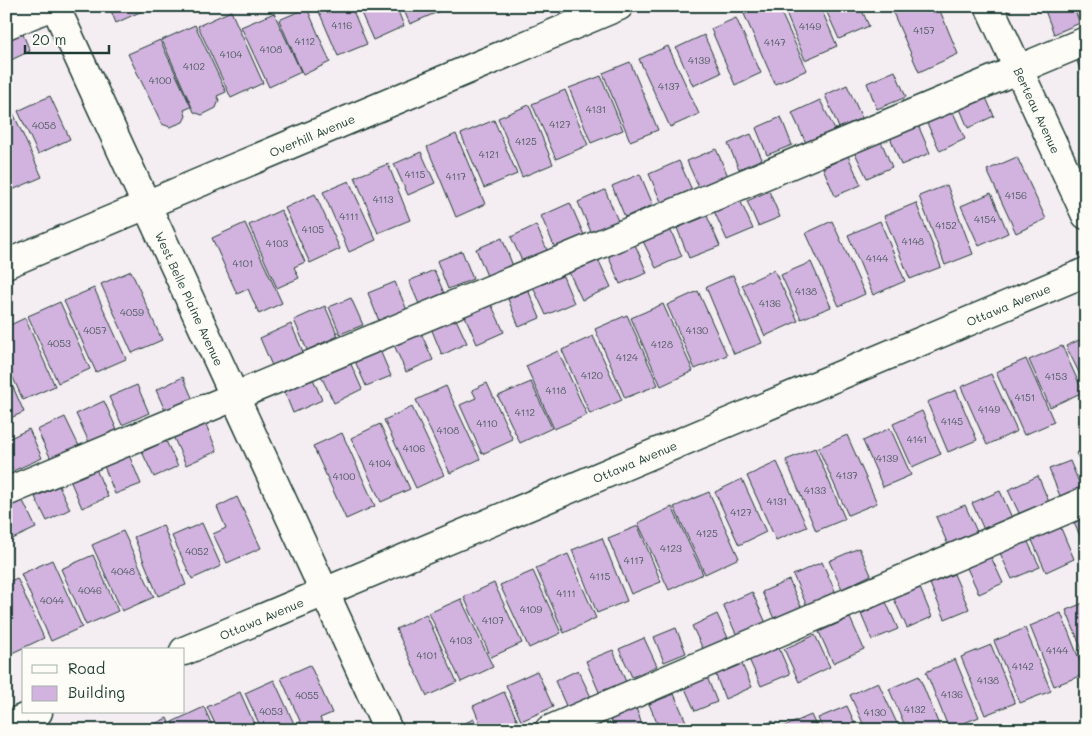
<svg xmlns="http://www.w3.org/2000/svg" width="1092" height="736" font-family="Mali,sans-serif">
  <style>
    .building { fill: #d2b3df; stroke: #1f3d34 }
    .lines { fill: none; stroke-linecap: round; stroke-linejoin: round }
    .minor-casing { stroke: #1f3d34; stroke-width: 31 }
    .minor { stroke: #fdfcf7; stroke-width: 28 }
    .labels { text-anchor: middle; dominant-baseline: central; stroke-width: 5; stroke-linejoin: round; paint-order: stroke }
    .number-label { font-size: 10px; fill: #4c5a5f }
    .street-label { font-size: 12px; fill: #1f3d34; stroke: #fdfcf7 }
  </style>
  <rect width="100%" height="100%" fill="#f4edf2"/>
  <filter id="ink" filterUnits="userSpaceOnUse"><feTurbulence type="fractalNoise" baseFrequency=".02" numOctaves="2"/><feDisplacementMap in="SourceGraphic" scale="10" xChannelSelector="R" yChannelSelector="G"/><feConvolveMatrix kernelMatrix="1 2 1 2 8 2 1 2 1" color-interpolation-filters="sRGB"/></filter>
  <g filter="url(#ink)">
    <path class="building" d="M 109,6 L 140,6 L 142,11 L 116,23 Z
      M 152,6 L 168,6 L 154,12 Z
      M 351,6 L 367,44 L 338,56 L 317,7 Z
      M 358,6 L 396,6 L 404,26 L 373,40 Z
      M 402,6 L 438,6 L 440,11 L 410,24 Z
      M 762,6 L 778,6 L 807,70 L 775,84 L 744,14 Z
      M 783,6 L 820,6 L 837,46 L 805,60 Z
      M 824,6 L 860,6 L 869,26 L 839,39 Z
      M 890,6 L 938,6 L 958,54 L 919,72 Z
      M 1047,6 L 1073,6 L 1080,23 L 1054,34 L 1044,8 Z
      M 307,8 L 330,62 L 303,75 L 279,20 Z
      M 231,11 L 263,83 L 231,98 L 198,26 Z
      M 274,13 L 301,72 L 269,87 L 241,27 Z
      M 736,18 L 761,73 L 735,85 L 711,29 Z
      M 195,25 L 226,92 L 217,96 L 219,100 L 216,108 L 202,115 L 194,112 L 162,40 Z
      M 22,32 L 30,51 L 7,62 L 6,39 Z
      M 704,35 L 721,73 L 693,86 L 676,48 Z
      M 160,40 L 191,107 L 184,110 L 186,116 L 183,122 L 170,127 L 162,124 L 128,54 Z
      M 668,46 L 699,114 L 670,127 L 639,59 Z
      M 1086,55 L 1086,83 L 1076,59 Z
      M 630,62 L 658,130 L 630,141 L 603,73 Z
      M 895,71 L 906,97 L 877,109 L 867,83 Z
      M 601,76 L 623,130 L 591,143 L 569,88 Z
      M 847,85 L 862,118 L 839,128 L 825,95 Z
      M 565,90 L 588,145 L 556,159 L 532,104 Z
      M 984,93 L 994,116 L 968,128 L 958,104 Z
      M 50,96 L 70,139 L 38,154 L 18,111 Z
      M 820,100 L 835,130 L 806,143 L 792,113 Z
      M 529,105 L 553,164 L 522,177 L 498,118 Z
      M 10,106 L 42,177 L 10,191 L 6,182 L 6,108 Z
      M 952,110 L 965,139 L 940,151 L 926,121 Z
      M 781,117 L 792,145 L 767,155 L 756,128 Z
      M 494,120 L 517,174 L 484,188 L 461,134 Z
      M 918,125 L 930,153 L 901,165 L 890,137 Z
      M 456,134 L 485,204 L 456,217 L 427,147 Z
      M 751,134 L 762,159 L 739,169 L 728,144 Z
      M 880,139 L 892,167 L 867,178 L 854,151 Z
      M 716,149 L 728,176 L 699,188 L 687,161 Z
      M 421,152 L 435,183 L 408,195 L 394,164 Z
      M 848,156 L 861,185 L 835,196 L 823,168 Z
      M 1017,157 L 1046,219 L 1016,233 L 987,170 Z
      M 679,161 L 692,190 L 662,204 L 649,174 Z
      M 388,164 L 410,220 L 378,233 L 355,177 Z
      M 640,174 L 653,205 L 625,217 L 612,186 Z
      M 349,181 L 376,240 L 349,252 L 323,192 Z
      M 947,185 L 973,254 L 945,265 L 919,196 Z
      M 605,190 L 618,221 L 591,232 L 578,202 Z
      M 769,191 L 780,217 L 758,226 L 747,201 Z
      M 991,193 L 1008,233 L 979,246 L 961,206 Z
      M 315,194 L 340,249 L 310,263 L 285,208 Z
      M 740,200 L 753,229 L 727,240 L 714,211 Z
      M 570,203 L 584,235 L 555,248 L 541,216 Z
      M 916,203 L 941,267 L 910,279 L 884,216 Z
      M 281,210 L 305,262 L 294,267 L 299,278 L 277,288 L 249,225 Z
      M 707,216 L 720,246 L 689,258 L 677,228 Z
      M 832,221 L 865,294 L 839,306 L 806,233 Z
      M 880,221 L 905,281 L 873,295 L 848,235 Z
      M 245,223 L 282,303 L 259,314 L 248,289 L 237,294 L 212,238 Z
      M 536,225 L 548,252 L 523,263 L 511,237 Z
      M 670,229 L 682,256 L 656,268 L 643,241 Z
      M 502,238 L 513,266 L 487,276 L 476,249 Z
      M 634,242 L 647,273 L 620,284 L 607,253 Z
      M 462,251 L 473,279 L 448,289 L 437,261 Z
      M 597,257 L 611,287 L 582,300 L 568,270 Z
      M 811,262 L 831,307 L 801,319 L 781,275 Z
      M 434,270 L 444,293 L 419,304 L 409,281 Z
      M 774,270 L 798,321 L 765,336 L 742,285 Z
      M 131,271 L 162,340 L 132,353 L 101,284 Z
      M 562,274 L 574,303 L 546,315 L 533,287 Z
      M 733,275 L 762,343 L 734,354 L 706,287 Z
      M 395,282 L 407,310 L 379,321 L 368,293 Z
      M 94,288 L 126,359 L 96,372 L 64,301 Z
      M 528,290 L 540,318 L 519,327 L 508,299 Z
      M 698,291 L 727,355 L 695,369 L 667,305 Z
      M 351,298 L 363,325 L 340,334 L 329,307 Z
      M 60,302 L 90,369 L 58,383 L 28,316 Z
      M 491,304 L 504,332 L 477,344 L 465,316 Z
      M 663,304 L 693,371 L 661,386 L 631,318 Z
      M 325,306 L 338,336 L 307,350 L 294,320 Z
      M 627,315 L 658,385 L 625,398 L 595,329 Z
      M 455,317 L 467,343 L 442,355 L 431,328 Z
      M 25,318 L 55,386 L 23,400 L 6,362 L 6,327 Z
      M 291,324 L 304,354 L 273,368 L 260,338 Z
      M 421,333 L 433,360 L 406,372 L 394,345 Z
      M 593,336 L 622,400 L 590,414 L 562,350 Z
      M 1086,337 L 1086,387 L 1066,346 Z
      M 1062,346 L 1083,392 L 1050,407 L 1029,360 Z
      M 379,348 L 391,376 L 366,386 L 354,359 Z
      M 558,351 L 587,415 L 554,429 L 526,366 Z
      M 1026,359 L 1054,422 L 1024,435 L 996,372 Z
      M 350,362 L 362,389 L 334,403 L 321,376 Z
      M 6,371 L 24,412 L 6,420 Z
      M 311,374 L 322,400 L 293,413 L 282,386 Z
      M 991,374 L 1017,431 L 987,445 L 961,387 Z
      M 183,377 L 194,402 L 167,415 L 156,390 Z
      M 531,382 L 552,428 L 520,443 L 498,396 Z
      M 487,383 L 513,440 L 482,454 L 460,405 L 476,398 L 472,390 Z
      M 137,385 L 149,413 L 122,425 L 109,397 Z
      M 446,386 L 480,459 L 450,473 L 416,400 Z
      M 956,390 L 977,440 L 948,452 L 927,402 Z
      M 104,401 L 117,430 L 89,442 L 76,414 Z
      M 412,407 L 444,475 L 416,488 L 384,420 Z
      M 922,411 L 941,454 L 912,467 L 893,424 Z
      M 65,417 L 79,446 L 51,459 L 37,430 Z
      M 204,420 L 217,451 L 186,465 L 172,434 Z
      M 380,424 L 410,489 L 381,502 L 351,438 Z
      M 890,428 L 911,475 L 883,487 L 863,441 Z
      M 29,429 L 42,458 L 13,471 L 6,456 L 6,440 Z
      M 342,433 L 375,506 L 346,519 L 313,446 Z
      M 847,435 L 877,503 L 848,515 L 818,448 Z
      M 166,441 L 178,466 L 154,477 L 142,452 Z
      M 815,448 L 845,519 L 816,531 L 786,460 Z
      M 1086,449 L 1086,473 L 1076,453 Z
      M 129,455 L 141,484 L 115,494 L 104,466 Z
      M 1070,461 L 1081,487 L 1060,496 L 1049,469 Z
      M 777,462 L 807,527 L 776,540 L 747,476 Z
      M 96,469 L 108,497 L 82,508 L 70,480 Z
      M 1038,476 L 1049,502 L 1020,515 L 1008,490 Z
      M 742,479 L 766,532 L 739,545 L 715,492 Z
      M 59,486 L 70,509 L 47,521 L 35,497 Z
      M 1000,491 L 1013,520 L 985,532 L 972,503 Z
      M 709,492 L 739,558 L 705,574 L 674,507 Z
      M 237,497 L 261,548 L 227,563 L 213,534 L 226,528 L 217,507 Z
      M 22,499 L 36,528 L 6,542 L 6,506 Z
      M 965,505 L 978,534 L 949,547 L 936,517 Z
      M 672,507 L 703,574 L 669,590 L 638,523 Z
      M 1086,517 L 1086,549 L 1074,523 Z
      M 202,523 L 221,566 L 192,579 L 172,536 Z
      M 163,525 L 186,585 L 158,596 L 134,537 Z
      M 638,526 L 661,582 L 631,594 L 608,538 Z
      M 1060,526 L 1074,559 L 1046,572 L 1031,538 Z
      M 123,531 L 154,597 L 122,611 L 92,545 Z
      M 602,538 L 627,601 L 597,613 L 572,550 Z
      M 1027,540 L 1040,567 L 1012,579 L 1000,553 Z
      M 859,548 L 871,575 L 842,589 L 829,561 Z
      M 568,554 L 596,618 L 564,633 L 536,568 Z
      M 93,555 L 118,611 L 86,625 L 61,569 Z
      M 991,557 L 1003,583 L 979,594 L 967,568 Z
      M 52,560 L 82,627 L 51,641 L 21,574 Z
      M 822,562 L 836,593 L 807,606 L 793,575 Z
      M 533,571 L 561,633 L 529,648 L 500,585 Z
      M 954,574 L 969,609 L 945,619 L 930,584 Z
      M 17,578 L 44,638 L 12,653 L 6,639 L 6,583 Z
      M 789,580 L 802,609 L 775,621 L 762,592 Z
      M 494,583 L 522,643 L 491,657 L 464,597 Z
      M 920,588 L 932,617 L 907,628 L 894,599 Z
      M 752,592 L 766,623 L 737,636 L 723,605 Z
      M 461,599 L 493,667 L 461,682 L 429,613 Z
      M 886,602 L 898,629 L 872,640 L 861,614 Z
      M 1086,602 L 1086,660 L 1066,610 Z
      M 1061,613 L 1085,674 L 1054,686 L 1030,626 Z
      M 426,614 L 457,682 L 427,696 L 396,629 Z
      M 717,614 L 729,640 L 704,651 L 692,626 Z
      M 850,618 L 864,649 L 833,663 L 819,632 Z
      M 676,628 L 686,653 L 664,662 L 654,637 Z
      M 1025,628 L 1051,691 L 1020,703 L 994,641 Z
      M 815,635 L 830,667 L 799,682 L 784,649 Z
      M 644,638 L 657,666 L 632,677 L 619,649 Z
      M 991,645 L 1015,703 L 985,715 L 961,657 Z
      M 778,646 L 790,674 L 761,686 L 749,659 Z
      M 613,650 L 626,682 L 599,692 L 586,661 Z
      M 955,659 L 979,717 L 949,729 L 926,672 Z
      M 741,662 L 752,687 L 725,699 L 715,673 Z
      M 310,665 L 332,713 L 320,718 L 325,730 L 304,730 L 281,678 Z
      M 578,670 L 591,697 L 567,708 L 555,681 Z
      M 537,671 L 553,707 L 521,721 L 506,685 Z
      M 919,676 L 941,730 L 907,730 L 889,689 Z
      M 707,677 L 717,702 L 695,711 L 684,686 Z
      M 274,680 L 296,728 L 292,730 L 262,730 L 245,693 Z
      M 878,682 L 900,730 L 866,730 L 850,695 Z
      M 240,692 L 257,730 L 218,730 L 207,707 Z
      M 504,692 L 519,724 L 505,730 L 483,730 L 473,706 Z
      M 674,694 L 687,724 L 675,730 L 660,730 L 649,704 Z
      M 847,706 L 858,730 L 823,730 L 818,718 Z
      M 204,707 L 214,730 L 176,730 L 172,722 Z
      M 636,708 L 644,730 L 615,730 L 610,718 Z
      M 811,715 L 818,730 L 780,730 L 779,729 Z
      M 167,718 L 172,730 L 142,730 Z
      M 474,719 L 479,730 L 449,730 Z
      M 773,721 L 777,730 L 754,730 Z
      M 599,722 L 602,730 L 581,730 Z"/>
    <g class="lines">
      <g class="minor-casing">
        <g id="minor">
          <path id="s1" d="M 55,6 L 388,730"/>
          <path id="s2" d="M 989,6 L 1086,215"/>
          <path d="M 6,25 L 52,6"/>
          <path id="s3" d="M 6,264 L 619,6"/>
          <path d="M 6,492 L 1086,41"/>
          <path id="s4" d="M 184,651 L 1086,272"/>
          <path d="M 6,726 L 38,712"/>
          <path d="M 549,730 L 1086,501"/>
        </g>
      </g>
      <use href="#minor" class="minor"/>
    </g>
  </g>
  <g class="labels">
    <g class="number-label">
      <text x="342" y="25">4116</text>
      <text x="810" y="26">4149</text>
      <text x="924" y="30">4157</text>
      <text x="305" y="41">4112</text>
      <text x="775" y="42">4147</text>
      <text x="271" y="49">4108</text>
      <text x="231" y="54">4104</text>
      <text x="699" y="60">4139</text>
      <text x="194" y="66">4102</text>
      <text x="160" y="80">4100</text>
      <text x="669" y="86">4137</text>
      <text x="596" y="109">4131</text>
      <text x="560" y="124">4127</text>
      <text x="44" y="125">4058</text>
      <text x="526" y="141">4125</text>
      <text x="489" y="154">4121</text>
      <text x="415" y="174">4115</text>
      <text x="456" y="176">4117</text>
      <text x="1016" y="195">4156</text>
      <text x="383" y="199">4113</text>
      <text x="349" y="216">4111</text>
      <text x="985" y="219">4154</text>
      <text x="946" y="225">4152</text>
      <text x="313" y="229">4105</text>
      <text x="913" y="241">4148</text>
      <text x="277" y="243">4103</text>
      <text x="877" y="258">4144</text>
      <text x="243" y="263">4101</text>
      <text x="806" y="291">4138</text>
      <text x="770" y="303">4136</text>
      <text x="132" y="312">4059</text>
      <text x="95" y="330">4057</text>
      <text x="697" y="330">4130</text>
      <text x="59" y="343">4053</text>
      <text x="662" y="344">4128</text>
      <text x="627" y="357">4124</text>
      <text x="592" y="375">4120</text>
      <text x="1056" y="376">4153</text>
      <text x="556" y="390">4118</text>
      <text x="1025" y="397">4151</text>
      <text x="989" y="409">4149</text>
      <text x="525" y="412">4112</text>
      <text x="952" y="421">4145</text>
      <text x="487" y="423">4110</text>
      <text x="448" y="430">4108</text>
      <text x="917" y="439">4141</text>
      <text x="414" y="448">4106</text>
      <text x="887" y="458">4139</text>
      <text x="380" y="463">4104</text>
      <text x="847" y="475">4137</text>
      <text x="344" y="476">4100</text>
      <text x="815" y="490">4133</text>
      <text x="777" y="501">4131</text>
      <text x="741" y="512">4127</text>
      <text x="707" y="533">4125</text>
      <text x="671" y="548">4123</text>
      <text x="197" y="551">4052</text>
      <text x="634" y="560">4117</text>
      <text x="123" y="571">4048</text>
      <text x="600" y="576">4115</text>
      <text x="90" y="590">4046</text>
      <text x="566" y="593">4111</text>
      <text x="52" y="600">4044</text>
      <text x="531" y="609">4109</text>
      <text x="493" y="620">4107</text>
      <text x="461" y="640">4103</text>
      <text x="1057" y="650">4144</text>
      <text x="427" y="655">4101</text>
      <text x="1023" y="666">4142</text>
      <text x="988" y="680">4138</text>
      <text x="952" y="694">4136</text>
      <text x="307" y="695">4055</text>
      <text x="915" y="709">4132</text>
      <text x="271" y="711">4053</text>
      <text x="875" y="712">4130</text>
    </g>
    <g class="street-label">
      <text stroke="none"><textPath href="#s2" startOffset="115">Berteau Avenue</textPath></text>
      <text stroke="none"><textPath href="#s3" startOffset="332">Overhill Avenue</textPath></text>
      <text stroke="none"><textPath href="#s1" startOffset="322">West Belle Plaine Avenue</textPath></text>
      <text stroke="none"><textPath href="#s4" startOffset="894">Ottawa Avenue</textPath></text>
      <text stroke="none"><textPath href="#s4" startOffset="489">Ottawa Avenue</textPath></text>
      <text stroke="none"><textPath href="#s4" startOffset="84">Ottawa Avenue</textPath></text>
    </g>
  </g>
  <rect width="1092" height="736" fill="none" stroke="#fdfcf7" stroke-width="25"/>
  <rect x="12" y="12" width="1067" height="711" fill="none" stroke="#1f3d34" stroke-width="2" filter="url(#ink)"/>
  <rect x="22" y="648" width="162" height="65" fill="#fdfcf7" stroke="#a4b0a9"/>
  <rect x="32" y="665" width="25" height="8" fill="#fdfcf7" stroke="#a4b0a9"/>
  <text x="68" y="674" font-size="15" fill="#1f3d34">Road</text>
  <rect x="32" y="686" width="25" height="15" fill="#d2b3df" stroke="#a4b0a9"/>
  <text x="68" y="698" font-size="15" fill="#1f3d34">Building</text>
  <path d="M25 45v8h84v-8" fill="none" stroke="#1f3d34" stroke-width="2.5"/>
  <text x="32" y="45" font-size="15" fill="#1f3d34" stroke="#fdfcf7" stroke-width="4" paint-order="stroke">20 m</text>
</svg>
